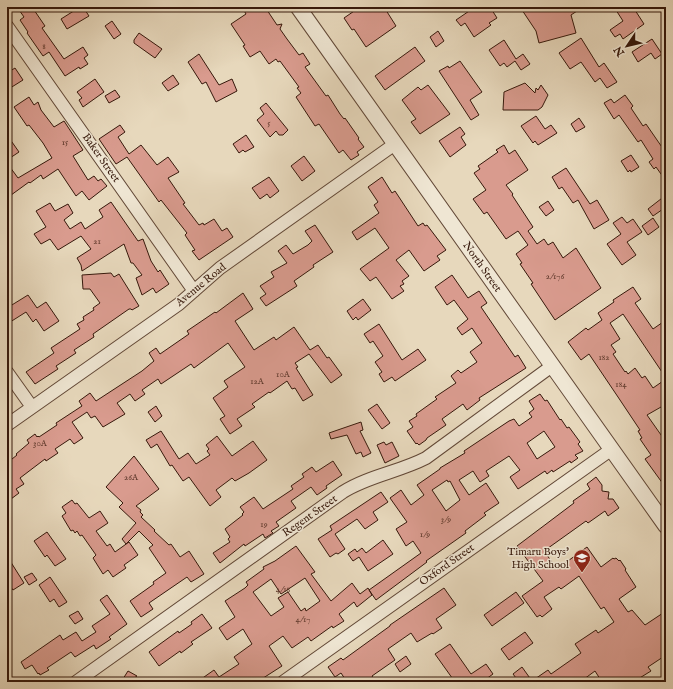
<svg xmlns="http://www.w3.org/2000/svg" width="673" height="689" font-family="'IM FELL English',serif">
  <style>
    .building { fill: #d99b8e; stroke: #36180b; fill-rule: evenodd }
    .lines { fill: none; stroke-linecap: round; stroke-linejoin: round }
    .minor-casing { stroke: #624837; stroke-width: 14 }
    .tertiary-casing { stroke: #624837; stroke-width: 17 }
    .minor { stroke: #efe6d3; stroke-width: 12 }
    .tertiary { stroke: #efe6d3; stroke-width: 15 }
    .labels { text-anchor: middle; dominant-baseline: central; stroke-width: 3; stroke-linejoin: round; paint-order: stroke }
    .number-label { font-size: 9px; fill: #5f392c }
    .street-label { font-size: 11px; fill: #36180b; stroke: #efe6d3 }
    .poi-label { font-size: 11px; fill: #36180b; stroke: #efe6d3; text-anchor: end }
  </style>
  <rect width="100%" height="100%" fill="#e7d8bc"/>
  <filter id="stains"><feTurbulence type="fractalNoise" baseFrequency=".005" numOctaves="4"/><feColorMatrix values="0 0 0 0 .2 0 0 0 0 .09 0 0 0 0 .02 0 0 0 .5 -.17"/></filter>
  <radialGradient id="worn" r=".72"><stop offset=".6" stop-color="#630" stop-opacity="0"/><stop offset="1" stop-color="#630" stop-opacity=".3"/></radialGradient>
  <path class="building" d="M 17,7 L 32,7 L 45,26 L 42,28 L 64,59 L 83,47 L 88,55 L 84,58 L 88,64 L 80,69 L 79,67 L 65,76 L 49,52 L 43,56 L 27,33 L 28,32 L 20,20 L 24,17 Z
    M 80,7 L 83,7 L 89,16 L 67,29 L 61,19 Z
    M 242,7 L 265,7 L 277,25 L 282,24 L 280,29 L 287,39 L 299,55 L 303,53 L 310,64 L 305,67 L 326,96 L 328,95 L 340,114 L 344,119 L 345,118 L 359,138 L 358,139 L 364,147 L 357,152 L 359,155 L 351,160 L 343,150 L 339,153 L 319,124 L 315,126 L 296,97 L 301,93 L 297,88 L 299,87 L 280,61 L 278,62 L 276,59 L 269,64 L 260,51 L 250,57 L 243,46 L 245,45 L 231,24 L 246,14 Z
    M 360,7 L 384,7 L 396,26 L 366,47 L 354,29 L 352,30 L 344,18 Z
    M 475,7 L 490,7 L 497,18 L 489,23 L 491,25 L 474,37 L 465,23 L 461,26 L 456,20 Z
    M 520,7 L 583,7 L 571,15 L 576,33 L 539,43 L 536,31 Z
    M 614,7 L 633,7 L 644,24 L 623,39 L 620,34 L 615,37 L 610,30 L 623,21 Z
    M 112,21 L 121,34 L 114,39 L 105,26 Z
    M 438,31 L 444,41 L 436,47 L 430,37 Z
    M 139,33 L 162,49 L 155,58 L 134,43 L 134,40 Z
    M 581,38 L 599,67 L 604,63 L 617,82 L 607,88 L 600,78 L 595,82 L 581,62 L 570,69 L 559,53 Z
    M 652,39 L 662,54 L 655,59 L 651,53 L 638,62 L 632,52 Z
    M 504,40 L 516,59 L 523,54 L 530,64 L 521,70 L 515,61 L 507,67 L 504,63 L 500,66 L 489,50 Z
    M 415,47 L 425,61 L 385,90 L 375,76 Z
    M 199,54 L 219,85 L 232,79 L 237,91 L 216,102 L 206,82 L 202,84 L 188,62 Z
    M 460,61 L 482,92 L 470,100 L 479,115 L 471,120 L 439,71 L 448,66 L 449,68 Z
    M 15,68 L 23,80 L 7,90 L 7,73 Z
    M 173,75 L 179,84 L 168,91 L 162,83 Z
    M 95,79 L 104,92 L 83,107 L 79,100 L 82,98 L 77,92 Z
    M 525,83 L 535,93 L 536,88 L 538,90 L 541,85 L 548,95 L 542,107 L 538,110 L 503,110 L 504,92 Z
    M 428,85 L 450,114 L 420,134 L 411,122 L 416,119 L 402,100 L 418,87 L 421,90 Z
    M 115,90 L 120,97 L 109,103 L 105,96 Z
    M 625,95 L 633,106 L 631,108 L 643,126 L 646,124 L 666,153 L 666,181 L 656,167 L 654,169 L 649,162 L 653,159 L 641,140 L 638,142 L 619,115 L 614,119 L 604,103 L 611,99 L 614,103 Z
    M 29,97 L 34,105 L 38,102 L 41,110 L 54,127 L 64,121 L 83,150 L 73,156 L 88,180 L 94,176 L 98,181 L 101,179 L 107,186 L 89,200 L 82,191 L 76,196 L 58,169 L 43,179 L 41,175 L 30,183 L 29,182 L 7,198 L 7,163 L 18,178 L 52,158 L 43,143 L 29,125 L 27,126 L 14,107 Z
    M 266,103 L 288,130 L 283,135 L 279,135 L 276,131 L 270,137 L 257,120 L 264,114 L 260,108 Z
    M 536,116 L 545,129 L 551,125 L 557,133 L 538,145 L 535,141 L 533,143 L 521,126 Z
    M 579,118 L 585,127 L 576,132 L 571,124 Z
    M 120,125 L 125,132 L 118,137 L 129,154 L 141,145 L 157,165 L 168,157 L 179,172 L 168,178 L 185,203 L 183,204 L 199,225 L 203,223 L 204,225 L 214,219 L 222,231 L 227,228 L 233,237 L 199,260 L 192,251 L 195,250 L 185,235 L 187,233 L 161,200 L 159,202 L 127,157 L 116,164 L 99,139 Z
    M 460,127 L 465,134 L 461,137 L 466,145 L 450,157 L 439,141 Z
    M 7,135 L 19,152 L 7,160 Z
    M 246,135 L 254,147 L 245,152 L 243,150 L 239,153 L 233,144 Z
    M 504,145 L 509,154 L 515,150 L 528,170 L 506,185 L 513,194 L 512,195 L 533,227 L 528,231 L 537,244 L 544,239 L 548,245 L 553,242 L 563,258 L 576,248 L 601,288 L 555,320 L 531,284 L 533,283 L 520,264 L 522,263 L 516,254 L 528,245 L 518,231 L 506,239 L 487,212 L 484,214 L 473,199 L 486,190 L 474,173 L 480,169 L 478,166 L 498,152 L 496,150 Z
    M 631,155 L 639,167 L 631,172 L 630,170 L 628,172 L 621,161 Z
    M 304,156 L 315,171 L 302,181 L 291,166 Z
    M 566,168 L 590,204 L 597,200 L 609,220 L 594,229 L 578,200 L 573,203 L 562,187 L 559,189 L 552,177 Z
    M 269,177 L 279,191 L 270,198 L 267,194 L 260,199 L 252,188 Z
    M 382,177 L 392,193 L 395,191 L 418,226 L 423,223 L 425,226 L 427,225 L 446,250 L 437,256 L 440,260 L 424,271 L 409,250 L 396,260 L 409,276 L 402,281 L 404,284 L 400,286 L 404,291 L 392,299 L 376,277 L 370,281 L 360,269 L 389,248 L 375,228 L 357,240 L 352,232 L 379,213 L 374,205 L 378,202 L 368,187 Z
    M 666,195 L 666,207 L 653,216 L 648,209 Z
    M 548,201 L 554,210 L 546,216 L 539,207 Z
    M 111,202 L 138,241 L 143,239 L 151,261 L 158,272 L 160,270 L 169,284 L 156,293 L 153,288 L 142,295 L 136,278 L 142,275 L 133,263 L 131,263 L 124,244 L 82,271 L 81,265 L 77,258 L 91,249 L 81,236 L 58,250 L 50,239 L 41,244 L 34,234 L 46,227 L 36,211 L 50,203 L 55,211 L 68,204 L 73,213 L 64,220 L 70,229 L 81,222 L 85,229 L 103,217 L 99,210 Z
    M 622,217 L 627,223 L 633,219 L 642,232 L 627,242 L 636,255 L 622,265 L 607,244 L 621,234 L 613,223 Z
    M 653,218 L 659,227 L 648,235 L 642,226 Z
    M 315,225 L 333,252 L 313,265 L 314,267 L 294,281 L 297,286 L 266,306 L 260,298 L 266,294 L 260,286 L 274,277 L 271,272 L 287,263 L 278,251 L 286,245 L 293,254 L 308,245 L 312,241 L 305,231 Z
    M 111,273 L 114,277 L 119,274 L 139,306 L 132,310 L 131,309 L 129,309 L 93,334 L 94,337 L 74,350 L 76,353 L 56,366 L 58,369 L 35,384 L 26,372 L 54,353 L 51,348 L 80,329 L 77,324 L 84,320 L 83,317 L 94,310 L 93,308 L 100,303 L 90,289 L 83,289 L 82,275 Z
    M 452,275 L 468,298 L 479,291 L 487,303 L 481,307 L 515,357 L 518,355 L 526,368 L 479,398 L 480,400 L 467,410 L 463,404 L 442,419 L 446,425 L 427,438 L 426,440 L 419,445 L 417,443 L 416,444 L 407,431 L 413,427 L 409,421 L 417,416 L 416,414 L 437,399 L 435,397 L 456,383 L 451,376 L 458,370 L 461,373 L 477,362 L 470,352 L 482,343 L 472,328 L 462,335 L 457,328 L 468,319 L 454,300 L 447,305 L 435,287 Z
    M 633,287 L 641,299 L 635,303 L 653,329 L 666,320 L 666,378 L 623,314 L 610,323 L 620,339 L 611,345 L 616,352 L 613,354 L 625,372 L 626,371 L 628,374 L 635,368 L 642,378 L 645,376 L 653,388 L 666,379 L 666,415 L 661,407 L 647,415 L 666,442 L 666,488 L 645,459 L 651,455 L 640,439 L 642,438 L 638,431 L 640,430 L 618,397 L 589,354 L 581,360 L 568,342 L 586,328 L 588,330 L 602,320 L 598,313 L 614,302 L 613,300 Z
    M 243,293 L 253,309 L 235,321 L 254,350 L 274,337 L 276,340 L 294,327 L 310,350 L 318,345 L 327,358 L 329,357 L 342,375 L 331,383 L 309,354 L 295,363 L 298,367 L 296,368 L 313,395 L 303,401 L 295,388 L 292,389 L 287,381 L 270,393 L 269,392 L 252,404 L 255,407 L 237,419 L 242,426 L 230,434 L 220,419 L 225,416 L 213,398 L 228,387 L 224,381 L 245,367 L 228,343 L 194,368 L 191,364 L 161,384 L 158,379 L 142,390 L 145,394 L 135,401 L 130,394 L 117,403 L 125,414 L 103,427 L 95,416 L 91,418 L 87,412 L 72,422 L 83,438 L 74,444 L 70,439 L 55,449 L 58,453 L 46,461 L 45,459 L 20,478 L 24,484 L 16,489 L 19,493 L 11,499 L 8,495 L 7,495 L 7,463 L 17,455 L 16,454 L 29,443 L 27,440 L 35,434 L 37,437 L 38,436 L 39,437 L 57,425 L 56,423 L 82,406 L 79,401 L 90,393 L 96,401 L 142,371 L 154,361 L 149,353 L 156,348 L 160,354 L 189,334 L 187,331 L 215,312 L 216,313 Z
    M 28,295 L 37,308 L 46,302 L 59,321 L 44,331 L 36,319 L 33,322 L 26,312 L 7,324 L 7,308 Z
    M 363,299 L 371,310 L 358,320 L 356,317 L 353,320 L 347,311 Z
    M 379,324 L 402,360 L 418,349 L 426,360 L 395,381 L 392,377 L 384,382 L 379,374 L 382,372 L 375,362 L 383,356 L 373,341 L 370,343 L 364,334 Z
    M 540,394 L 545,401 L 547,400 L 560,420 L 561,419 L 567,428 L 569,427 L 580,442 L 578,444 L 583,451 L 575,455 L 578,458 L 571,463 L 570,461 L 553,472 L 552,470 L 547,474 L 545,471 L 518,489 L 510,477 L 520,470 L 509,456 L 486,471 L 489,476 L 480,482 L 473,471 L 459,480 L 469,495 L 486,483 L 499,503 L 484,513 L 486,515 L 465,531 L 466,533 L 426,561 L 427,562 L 376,600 L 369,590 L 421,553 L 413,541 L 406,546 L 396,529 L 407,522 L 390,498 L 401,490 L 411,505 L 424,495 L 417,485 L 440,469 L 440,468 L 465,453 L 464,451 L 509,421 L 514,419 L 519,426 L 532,417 L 529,413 L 534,409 L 529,401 ZM 544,431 L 555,447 L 537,459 L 527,443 ZM 447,480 L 448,482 L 450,481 L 460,500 L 446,511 L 432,490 Z
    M 377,404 L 390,423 L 382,429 L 368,410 Z
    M 156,406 L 162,416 L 155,422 L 148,412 Z
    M 361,422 L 363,430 L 360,431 L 371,453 L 363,457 L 361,452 L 356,454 L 347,435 L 331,439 L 329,433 Z
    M 161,431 L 179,459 L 188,453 L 196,464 L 210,455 L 207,451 L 209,449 L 206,445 L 217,436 L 232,456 L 253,441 L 267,460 L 249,473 L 235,481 L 232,478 L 216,490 L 221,497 L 210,506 L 189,477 L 183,481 L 172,465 L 170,466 L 157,444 L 151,448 L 146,440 Z
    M 384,442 L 386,445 L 392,442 L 399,456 L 385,463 L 377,445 Z
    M 134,456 L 159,489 L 136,506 L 141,510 L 140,512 L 143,515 L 141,517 L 155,530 L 154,531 L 169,545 L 171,544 L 180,557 L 189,551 L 204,574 L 191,582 L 187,577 L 149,603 L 153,609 L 141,617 L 130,601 L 154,584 L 153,582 L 166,573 L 149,548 L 153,545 L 139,531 L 126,544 L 122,539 L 136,523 L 119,507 L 123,503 L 106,487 Z
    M 333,461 L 342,475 L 326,486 L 327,488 L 317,495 L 311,487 L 291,501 L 296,508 L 276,522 L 279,526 L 271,531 L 273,533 L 265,538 L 263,534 L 245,546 L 244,544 L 220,563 L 213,553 L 230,542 L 228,539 L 230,537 L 225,529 L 243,515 L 242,514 L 244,512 L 240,507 L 254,497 L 263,509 L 293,489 L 291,486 L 304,477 L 302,474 L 312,467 L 316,472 Z
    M 596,477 L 602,485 L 602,491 L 609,492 L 608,499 L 613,499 L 619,508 L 608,516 L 605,511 L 588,523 L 586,521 L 544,551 L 557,569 L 587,547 L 601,567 L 613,558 L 614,559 L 616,558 L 619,561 L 620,560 L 626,569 L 625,570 L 636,587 L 619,599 L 628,612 L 632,610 L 645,625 L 666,611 L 666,655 L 648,667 L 651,671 L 638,679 L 637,678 L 631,682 L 602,682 L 595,671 L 580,682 L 519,682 L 513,674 L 522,667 L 532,681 L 548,670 L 551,674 L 581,653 L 575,644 L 596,630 L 598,633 L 614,622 L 604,607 L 601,609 L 579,576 L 561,589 L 559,587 L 544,597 L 552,609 L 542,617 L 540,615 L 537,617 L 522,596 L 543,581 L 517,546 L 574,503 L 573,501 L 590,489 L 587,484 Z
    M 381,492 L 388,502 L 373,512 L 378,520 L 365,529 L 357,519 L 335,534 L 345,549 L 338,554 L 336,553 L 330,557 L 318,539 L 332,530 L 330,526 Z
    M 72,500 L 75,504 L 77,503 L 89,518 L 100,511 L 108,523 L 96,531 L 107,546 L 110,544 L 115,552 L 129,542 L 138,555 L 124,565 L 126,568 L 113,577 L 108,570 L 103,574 L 93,558 L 96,555 L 82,535 L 80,536 L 77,531 L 75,533 L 73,530 L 71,531 L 62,516 L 66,513 L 62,507 Z
    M 47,532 L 66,559 L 55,566 L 47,555 L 45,557 L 34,541 Z
    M 383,540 L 393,554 L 368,571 L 359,557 L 353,561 L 348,554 L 355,549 L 357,552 L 362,548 L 366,553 Z
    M 296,546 L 315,572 L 311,574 L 331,601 L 352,583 L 360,594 L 368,588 L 372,595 L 357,607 L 354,602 L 339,614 L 344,621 L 333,628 L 332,626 L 311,641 L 308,637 L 292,648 L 283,636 L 269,646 L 282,666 L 257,682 L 197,682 L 214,670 L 219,677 L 239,664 L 234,657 L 252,644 L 243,629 L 227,640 L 219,628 L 235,617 L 225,601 L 245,588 L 248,585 L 246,582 L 264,569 L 263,567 L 275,561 ZM 305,578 L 320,601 L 306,611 L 305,608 L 301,611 L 288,592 L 278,598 L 284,607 L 271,616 L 253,592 L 271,579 L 281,594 Z
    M 7,556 L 24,583 L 13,590 L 7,582 Z
    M 32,573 L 37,580 L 29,585 L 24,577 Z
    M 50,577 L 67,602 L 59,607 L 54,599 L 50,602 L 39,585 Z
    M 444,588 L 456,605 L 436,619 L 442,628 L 433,634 L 432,633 L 417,642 L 411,633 L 388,649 L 395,660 L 372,676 L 376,682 L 347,682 L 341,673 L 335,677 L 328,667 L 341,658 L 343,660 L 390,626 L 390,625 Z
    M 516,592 L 524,603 L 492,626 L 484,615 Z
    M 107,595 L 127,624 L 109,637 L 111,639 L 96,649 L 94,645 L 75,657 L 71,652 L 47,668 L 49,670 L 40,675 L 39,673 L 38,674 L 32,665 L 25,669 L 21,662 L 60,635 L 63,640 L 76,632 L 82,641 L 96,632 L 92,626 L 110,614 L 100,600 Z
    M 78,611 L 83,619 L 75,624 L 69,616 Z
    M 202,614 L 212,628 L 191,642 L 193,644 L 181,653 L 180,651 L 159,666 L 149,652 L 178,631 L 179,633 L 192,624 L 191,622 Z
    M 525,632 L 533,643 L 509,660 L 501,649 Z
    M 450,644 L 471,674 L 486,664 L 493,674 L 482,682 L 455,682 L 435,654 Z
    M 406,656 L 411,664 L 400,672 L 395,664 Z
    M 128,671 L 137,676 L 129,682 L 121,682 Z"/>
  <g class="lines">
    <g class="minor-casing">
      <path id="minor" d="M 7,26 L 194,291
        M 7,372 L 32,407
        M 7,425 L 179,304 L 220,268 L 395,144
        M 76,682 L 343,492 C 368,476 399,472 426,458 L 552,366
        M 283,682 L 612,449"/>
    </g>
    <g class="tertiary-casing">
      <path id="tertiary" d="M 298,7 L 666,526"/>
    </g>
    <use href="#minor" class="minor"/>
    <use href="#tertiary" class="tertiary"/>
  </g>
  <defs>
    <g id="school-pin" transform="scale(0.9)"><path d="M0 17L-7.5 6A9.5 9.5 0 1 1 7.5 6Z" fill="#8f2418" stroke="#efe6d3"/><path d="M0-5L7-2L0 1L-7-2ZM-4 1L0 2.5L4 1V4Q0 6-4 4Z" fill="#fff"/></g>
  </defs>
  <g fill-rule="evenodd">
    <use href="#school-pin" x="582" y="558"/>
  </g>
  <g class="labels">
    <g class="number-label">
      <text x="44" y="46">8</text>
      <text x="269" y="123">5</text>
      <text x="65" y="142">15</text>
      <text x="97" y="241">21</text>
      <text x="555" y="276">2/176</text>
      <text x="604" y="357">182</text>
      <text x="283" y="374">10A</text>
      <text x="257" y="381">12A</text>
      <text x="621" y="384">184</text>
      <text x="40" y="443">30A</text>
      <text x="131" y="477">26A</text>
      <text x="446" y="519">3/9</text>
      <text x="264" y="524">19</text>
      <text x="425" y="534">1/9</text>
      <text x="283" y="589">4/18</text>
      <text x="303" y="619">4/17</text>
    </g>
    <g class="street-label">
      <text transform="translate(101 158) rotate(55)">Baker Street</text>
      <text transform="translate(482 267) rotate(55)">North Street</text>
      <text transform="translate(201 285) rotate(-39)">Avenue Road</text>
      <text transform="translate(310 516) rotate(-35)">Regent Street</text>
      <text transform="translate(447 565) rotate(-35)">Oxford Street</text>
    </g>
    <g class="poi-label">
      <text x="569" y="552">Timaru Boys'<tspan x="569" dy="13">High School</tspan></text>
    </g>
  </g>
  <rect width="673" height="689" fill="none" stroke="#e7d8bc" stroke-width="24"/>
  <rect x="8" y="8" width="657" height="673" fill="none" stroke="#36180b" stroke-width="2"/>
  <rect x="12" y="12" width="649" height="665" fill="none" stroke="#36180b"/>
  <g transform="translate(627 46) rotate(235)" stroke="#efe6d3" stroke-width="3" paint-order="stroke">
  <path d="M0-3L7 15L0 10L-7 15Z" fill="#36180b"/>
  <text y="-6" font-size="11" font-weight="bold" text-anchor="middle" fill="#36180b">N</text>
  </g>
  <rect width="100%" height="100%" filter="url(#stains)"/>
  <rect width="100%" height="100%" fill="url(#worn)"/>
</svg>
